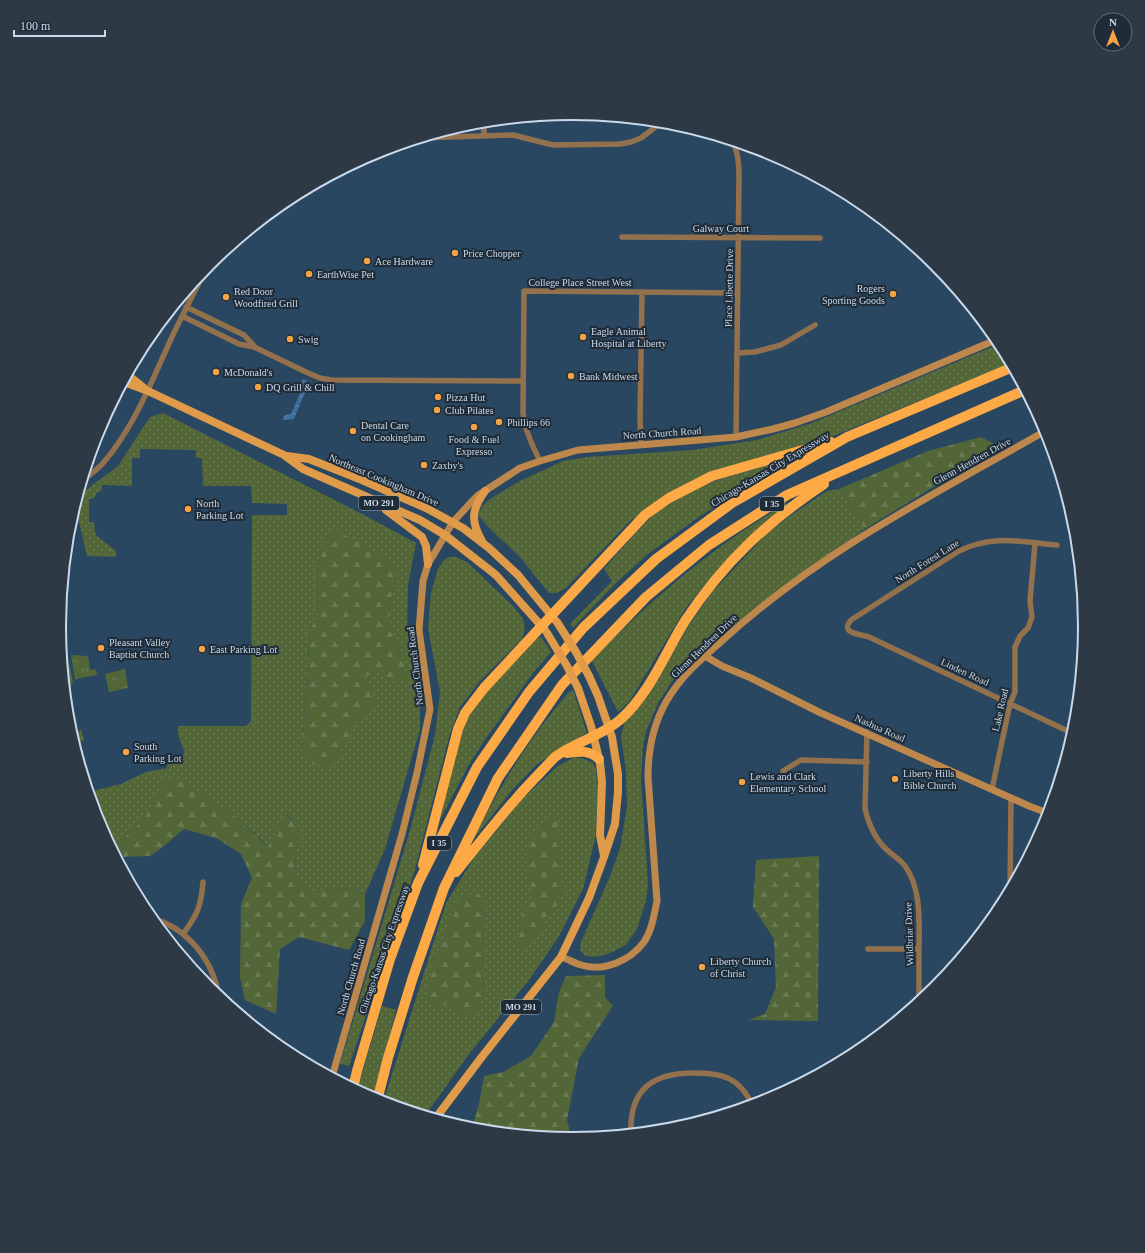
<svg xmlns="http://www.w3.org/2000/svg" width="1145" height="1253" font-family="'Times New Roman',serif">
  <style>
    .grass { fill: url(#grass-dots); fill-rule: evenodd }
    .forest { fill: url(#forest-firs) }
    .park { fill: url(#park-crowns) }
    .water { fill: url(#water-waves) }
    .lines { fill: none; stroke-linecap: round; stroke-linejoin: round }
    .street { stroke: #93714c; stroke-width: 5.5 }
    .secondary { stroke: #be884c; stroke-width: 7 }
    .primary { stroke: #df9a4a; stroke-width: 8 }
    .highway { stroke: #fda945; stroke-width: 10 }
    .primary-bridge { stroke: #df9a4a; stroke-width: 8 }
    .poi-dot { fill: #f4a444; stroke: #1f2c38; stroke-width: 1.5 }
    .labels { text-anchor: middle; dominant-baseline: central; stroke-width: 4; stroke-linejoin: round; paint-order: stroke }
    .shield { fill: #1f2c38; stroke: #96a5b5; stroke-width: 1 }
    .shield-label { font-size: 9px; font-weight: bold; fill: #c9d9ea }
    .street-label { font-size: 10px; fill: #c9d9ea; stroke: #1f2c38 }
    .poi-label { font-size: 10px; fill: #c9d9ea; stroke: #1f2c38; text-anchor: start }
    .rim { fill: none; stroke: #c9d9ea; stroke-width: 2 }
  </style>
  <defs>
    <pattern id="grass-dots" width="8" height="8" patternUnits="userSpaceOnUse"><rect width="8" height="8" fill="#536637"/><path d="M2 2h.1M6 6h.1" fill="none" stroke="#6a7b54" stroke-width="1.8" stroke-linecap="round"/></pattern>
    <pattern id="forest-firs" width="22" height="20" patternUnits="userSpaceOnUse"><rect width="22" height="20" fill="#536637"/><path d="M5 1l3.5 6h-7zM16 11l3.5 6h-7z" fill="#6a7b54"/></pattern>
    <pattern id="park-crowns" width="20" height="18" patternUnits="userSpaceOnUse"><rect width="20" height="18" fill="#536637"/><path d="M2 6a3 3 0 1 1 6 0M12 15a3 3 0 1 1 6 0" fill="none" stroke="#6a7b54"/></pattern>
    <pattern id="water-waves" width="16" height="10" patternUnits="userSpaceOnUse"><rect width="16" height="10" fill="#3c6e9a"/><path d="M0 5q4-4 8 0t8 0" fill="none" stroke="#6089ad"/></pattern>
  </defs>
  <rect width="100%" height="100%" fill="#294761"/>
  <path class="grass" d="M 1001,343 L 1011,363 L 831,437 L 761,459 L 664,496 L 629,522 L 566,588 L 557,593 L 549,593 L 519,556 L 490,529 L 478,515 L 482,506 L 490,499 L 518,482 L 563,461 L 588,457 L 693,450 L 757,440 L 812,423 Z
    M 163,413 L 364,515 L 416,543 L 408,585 L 407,628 L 420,697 L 420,729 L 385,849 L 365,894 L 351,888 L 312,892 L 294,872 L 299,828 L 287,814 L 269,847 L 233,814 L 180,781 L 165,779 L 144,819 L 120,842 L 109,843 L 98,823 L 89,792 L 121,784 L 146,772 L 167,768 L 167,762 L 177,761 L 185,753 L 178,735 L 178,726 L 246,726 L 251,721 L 252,515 L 287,515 L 287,504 L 252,503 L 251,486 L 203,486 L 202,458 L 196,458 L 196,450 L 140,449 L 140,458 L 132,458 L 132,486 L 102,485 L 102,490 L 97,493 L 94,498 L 89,499 L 89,522 L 94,522 L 95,532 L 97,536 L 116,551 L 116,557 L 87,556 L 81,530 L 75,508 L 78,496 L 118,466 L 150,417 ZM 336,530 L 398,571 L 392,592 L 388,622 L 402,658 L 392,682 L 375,668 L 364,679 L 376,700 L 356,724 L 302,751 L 310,629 L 318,616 L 317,573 L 322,547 Z
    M 787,460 L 788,461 L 766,472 L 693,521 L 648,554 L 615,584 L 573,628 L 570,624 L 612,581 L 604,569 L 639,529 L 654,514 L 690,490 L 724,478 Z
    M 839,489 L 865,529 L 705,646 L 676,675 L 658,703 L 646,732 L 643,747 L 641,780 L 648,884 L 646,901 L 637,929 L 626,945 L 610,953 L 597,957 L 585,956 L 580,950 L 581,942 L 611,874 L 620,848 L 627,807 L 626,771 L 621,737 L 624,724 L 652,688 L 688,627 L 712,592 L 734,569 L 768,532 L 803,507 L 827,491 Z
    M 792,501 L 749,538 L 719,568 L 687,606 L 629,702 L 618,712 L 592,661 C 631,619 674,581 720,547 C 740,532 762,519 783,505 Z
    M 449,557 L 456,557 L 467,562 L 514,607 L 523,619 L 525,629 L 522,639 L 480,681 L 460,707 L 449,737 L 414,873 L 349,1066 L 340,1064 L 411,827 L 435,735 L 440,692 L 428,628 L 431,593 L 438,569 L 444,560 Z
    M 541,637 L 551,652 L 533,673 L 484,741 L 467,768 L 441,818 L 450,772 L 466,721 L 486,693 L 537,638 Z
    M 62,657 L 68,659 L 73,682 L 68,691 L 75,730 L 78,732 L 81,729 L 84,741 L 74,743 L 69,726 Z
    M 573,690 L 587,733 L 569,743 L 536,765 L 512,790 L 473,840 C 499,787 530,737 568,693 Z
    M 575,757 L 584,759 L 593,763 L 596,769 L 598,789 L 595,839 L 583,889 L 558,938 L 529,980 L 469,1054 L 425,1116 L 383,1103 L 446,903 L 474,858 L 523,798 L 558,766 ZM 485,907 L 482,973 L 485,996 L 462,1020 L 459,1014 L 448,1002 Z
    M 382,1006 L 396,1010 L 373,1099 L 357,1091 Z"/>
  <path class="forest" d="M 981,437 L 993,443 L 985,455 L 865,529 L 839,489 L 928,451 Z
    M 336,530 L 392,562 L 398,571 L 392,592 L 388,622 L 402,658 L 408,679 L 392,682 L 375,668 L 364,679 L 376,700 L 356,724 L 331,768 L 308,763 L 302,751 L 310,629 L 318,616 L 317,573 L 322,547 Z
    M 165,778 L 180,781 L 233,814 L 268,847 L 286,814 L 299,828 L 294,872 L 312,892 L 351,888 L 365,894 L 365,921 L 349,950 L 299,937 L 280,949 L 276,1014 L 245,1000 L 240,978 L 241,904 L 252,878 L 241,854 L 216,838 L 184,829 L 163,847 L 150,856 L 116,857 L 109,843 L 120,842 L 144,819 Z
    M 551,817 L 557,819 L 563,895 L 542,928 L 520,950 L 518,941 L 523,915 L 533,895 L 526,870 L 526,847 Z
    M 819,856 L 818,1021 L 748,1020 L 765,1014 L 776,987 L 774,939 L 753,907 L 756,860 Z
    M 469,894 L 482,895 L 485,907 L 482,973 L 485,996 L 476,1010 L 462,1020 L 459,1014 L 448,1002 L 439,1007 L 427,1002 L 429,980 L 438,950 L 459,897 Z
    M 605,975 L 605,997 L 613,1006 L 579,1058 L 567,1120 L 572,1140 L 471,1130 L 479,1104 L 484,1076 L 503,1072 L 531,1056 L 554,1022 L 559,992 L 566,976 Z"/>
  <path class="park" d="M 71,655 L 88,656 L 90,670 L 96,669 L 97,675 L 75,679 Z
    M 125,669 L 128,688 L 109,692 L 105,674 Z"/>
  <path class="water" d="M 303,379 L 306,380 L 308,385 L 294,419 L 287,420 L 283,420 L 283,418 L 285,415 L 291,414 L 301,391 L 299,385 Z"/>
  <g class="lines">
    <path class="street" d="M 484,122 L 484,136
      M 422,138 L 513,135 L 553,145 L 620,144 L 631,142 L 641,138 L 662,122
      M 732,141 C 738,150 739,165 739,176 L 736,437
      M 734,145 L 746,145
      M 622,237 L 820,238
      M 186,307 L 244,335 L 254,346
      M 182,316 L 239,344 L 254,347 L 308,373 L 320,378 L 331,380 L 523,381
      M 737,353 L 755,352 L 781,345 L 815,325
      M 641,444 L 640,419 L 642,292
      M 540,461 C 532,445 525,430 523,413 L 524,291 L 738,293
      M 83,480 C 90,475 98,469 104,462 C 134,427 152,381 171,339 C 183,314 196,289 208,265
      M 1057,545 C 1021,542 993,534 959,551 L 851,620 C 839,634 861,634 869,637 L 1074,734
      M 867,732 L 865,809 C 869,825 875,839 886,849 C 892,855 900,859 905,866 C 922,889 919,924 919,951 C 919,969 919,986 919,1003
      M 783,771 L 801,760 L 867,762
      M 992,789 L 1010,704 L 1015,692 L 1015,647 L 1020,636 L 1028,628 L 1032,617 L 1030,601 L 1035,543
      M 1010,892 L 1011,797
      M 151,918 C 188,928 213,960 219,997
      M 183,934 C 198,914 201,906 203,882
      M 868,949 L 919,949
      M 864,1041 L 873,1041
      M 316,1069 L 333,1074
      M 631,1134 C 629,1091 651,1073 693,1073 C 723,1073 739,1077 753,1106"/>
    <path class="secondary" d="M 705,656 L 722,666 L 751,678 L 821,713 L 1029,806 L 1050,814
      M 561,957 C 568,959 574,963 581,965 C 604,972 630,961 644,942 C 652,930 654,915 657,901 L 648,777 C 648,751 653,725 666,702 C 680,677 702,658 723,640 C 819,552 935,494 1047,430
      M 332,1077 L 402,834 L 417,773 L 430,709 L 419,630 L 423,581 L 428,564 L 453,522 L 477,496 L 520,468 L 540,461 L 578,450 L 736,437 L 773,429 L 795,423 L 826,412 L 998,339"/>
    <path class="primary" d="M 127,376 L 133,379 L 144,388
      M 124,382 L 148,391 L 284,455 L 303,469 L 420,520 L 445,535 L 496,575 L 545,630
      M 287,456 L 309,459 L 362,480 L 426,508 L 463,528 L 489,548 L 518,575 L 555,620
      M 386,510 L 422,537 L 426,546 L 428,564
      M 482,541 C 470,521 472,509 485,491
      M 578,688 L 591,726 L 600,763 L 602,782 L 600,835 L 604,856
      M 435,1119 L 481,1058 L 561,957 L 589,898 L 604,857 L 615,824 L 618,792 L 618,774 L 612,737 L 598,696 L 589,676"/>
    <path class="highway" d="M 567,753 C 579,751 590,750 599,759
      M 423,865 L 458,729 L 465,713 L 484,688 L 645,515 L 669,498 L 712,476 L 831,442
      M 456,872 C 482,840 506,808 534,779 C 541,772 548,764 555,757 C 575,742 602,736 621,719 C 650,693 665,653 685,621 C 723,563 767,522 824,484
      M 353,1088 L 357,1071 L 390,959 L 418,883 L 477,767 L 529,692 L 583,628 L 656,559 L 732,503 L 847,437 L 1013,367
      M 377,1101 L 388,1058 L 413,977 L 444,888 L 498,778 L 562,685 L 646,597 L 709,545 L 787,495 L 1025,390"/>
    <path class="primary-bridge" d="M 557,622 L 576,652 L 589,676
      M 547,633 L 567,666 L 578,688"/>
  </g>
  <g class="poi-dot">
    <circle cx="455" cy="253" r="4"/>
    <circle cx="367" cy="261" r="4"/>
    <circle cx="309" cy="274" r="4"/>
    <circle cx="893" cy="294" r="4"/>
    <circle cx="226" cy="297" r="4"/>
    <circle cx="583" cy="337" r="4"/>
    <circle cx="290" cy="339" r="4"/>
    <circle cx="216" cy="372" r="4"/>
    <circle cx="571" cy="376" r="4"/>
    <circle cx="258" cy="387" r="4"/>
    <circle cx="438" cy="397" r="4"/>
    <circle cx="437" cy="410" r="4"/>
    <circle cx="499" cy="422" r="4"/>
    <circle cx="474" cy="427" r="4"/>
    <circle cx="353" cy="431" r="4"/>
    <circle cx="424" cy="465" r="4"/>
    <circle cx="188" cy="509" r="4"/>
    <circle cx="101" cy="648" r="4"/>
    <circle cx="202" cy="649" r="4"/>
    <circle cx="126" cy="752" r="4"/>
    <circle cx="895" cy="779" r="4"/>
    <circle cx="742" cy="782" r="4"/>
    <circle cx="702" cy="967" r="4"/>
  </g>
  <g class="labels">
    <g class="shield">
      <rect x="359" y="496" width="40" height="14" rx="3"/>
      <rect x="760" y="497" width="24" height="14" rx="3"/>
      <rect x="427" y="836" width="24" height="14" rx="3"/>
      <rect x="501" y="1000" width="40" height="14" rx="3"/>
    </g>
    <g class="shield-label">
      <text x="379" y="503">MO 291</text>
      <text x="772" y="504">I 35</text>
      <text x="439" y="843">I 35</text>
      <text x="521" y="1007">MO 291</text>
    </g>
    <g class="street-label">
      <text x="721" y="228">Galway Court</text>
      <text x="580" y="282">College Place Street West</text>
      <text transform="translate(729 288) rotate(-89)">Place Liberte Drive</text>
      <text transform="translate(662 433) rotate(-4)">North Church Road</text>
      <text transform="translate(972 461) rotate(-29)">Glenn Hendren Drive</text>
      <text transform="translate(770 469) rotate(-31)">Chicago-Kansas City Expressway</text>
      <text transform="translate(384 480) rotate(23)">Northeast Cookingham Drive</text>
      <text transform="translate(927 561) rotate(-32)">North Forest Lane</text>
      <text transform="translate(704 646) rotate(-44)">Glenn Hendren Drive</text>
      <text transform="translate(415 666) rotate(-97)">North Church Road</text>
      <text transform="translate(965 672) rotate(25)">Linden Road</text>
      <text transform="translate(1000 710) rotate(-77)">Lake Road</text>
      <text transform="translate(880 728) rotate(24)">Nashua Road</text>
      <text transform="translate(909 934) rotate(-92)">Wildbriar Drive</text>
      <text transform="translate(384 949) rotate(-71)">Chicago-Kansas City Expressway</text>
      <text transform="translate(351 977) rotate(-74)">North Church Road</text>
    </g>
    <g class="poi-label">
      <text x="463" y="253">Price Chopper</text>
      <text x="375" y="261">Ace Hardware</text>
      <text x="317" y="274">EarthWise Pet</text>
      <text x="885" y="288" text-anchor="end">Rogers<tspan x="885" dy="12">Sporting Goods</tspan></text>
      <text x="234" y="291">Red Door<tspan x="234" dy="12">Woodfired Grill</tspan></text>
      <text x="591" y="331">Eagle Animal<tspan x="591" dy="12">Hospital at Liberty</tspan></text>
      <text x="298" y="339">Swig</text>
      <text x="224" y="372">McDonald's</text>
      <text x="579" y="376">Bank Midwest</text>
      <text x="266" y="387">DQ Grill &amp; Chill</text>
      <text x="446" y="397">Pizza Hut</text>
      <text x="445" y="410">Club Pilates</text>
      <text x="507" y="422">Phillips 66</text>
      <text x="361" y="425">Dental Care<tspan x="361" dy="12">on Cookingham</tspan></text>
      <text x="474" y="439" text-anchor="middle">Food &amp; Fuel<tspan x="474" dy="12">Expresso</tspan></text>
      <text x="432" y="465">Zaxby's</text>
      <text x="196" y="503">North<tspan x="196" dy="12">Parking Lot</tspan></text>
      <text x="109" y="642">Pleasant Valley<tspan x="109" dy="12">Baptist Church</tspan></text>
      <text x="210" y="649">East Parking Lot</text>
      <text x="134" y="746">South<tspan x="134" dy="12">Parking Lot</tspan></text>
      <text x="903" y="773">Liberty Hills<tspan x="903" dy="12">Bible Church</tspan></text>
      <text x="750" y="776">Lewis and Clark<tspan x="750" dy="12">Elementary School</tspan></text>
      <text x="710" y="961">Liberty Church<tspan x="710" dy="12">of Christ</tspan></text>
    </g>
  </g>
  <path d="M0 0H1145V1253H0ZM66 626a506 506 0 1 1 1012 0a506 506 0 1 1-1012 0Z" fill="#2d3a46" fill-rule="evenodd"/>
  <path class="rim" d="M66 626a506 506 0 1 1 1012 0a506 506 0 1 1-1012 0Z"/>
  <g transform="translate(1113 32)"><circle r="19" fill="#1f2c38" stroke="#63717f"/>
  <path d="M0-3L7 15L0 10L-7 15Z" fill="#f4a444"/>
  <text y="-6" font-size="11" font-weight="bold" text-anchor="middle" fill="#c9d9ea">N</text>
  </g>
  <path d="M14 30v6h91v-6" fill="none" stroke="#c9d9ea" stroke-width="2"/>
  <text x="20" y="30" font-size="12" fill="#c9d9ea" stroke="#1f2c38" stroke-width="3" paint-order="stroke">100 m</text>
</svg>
